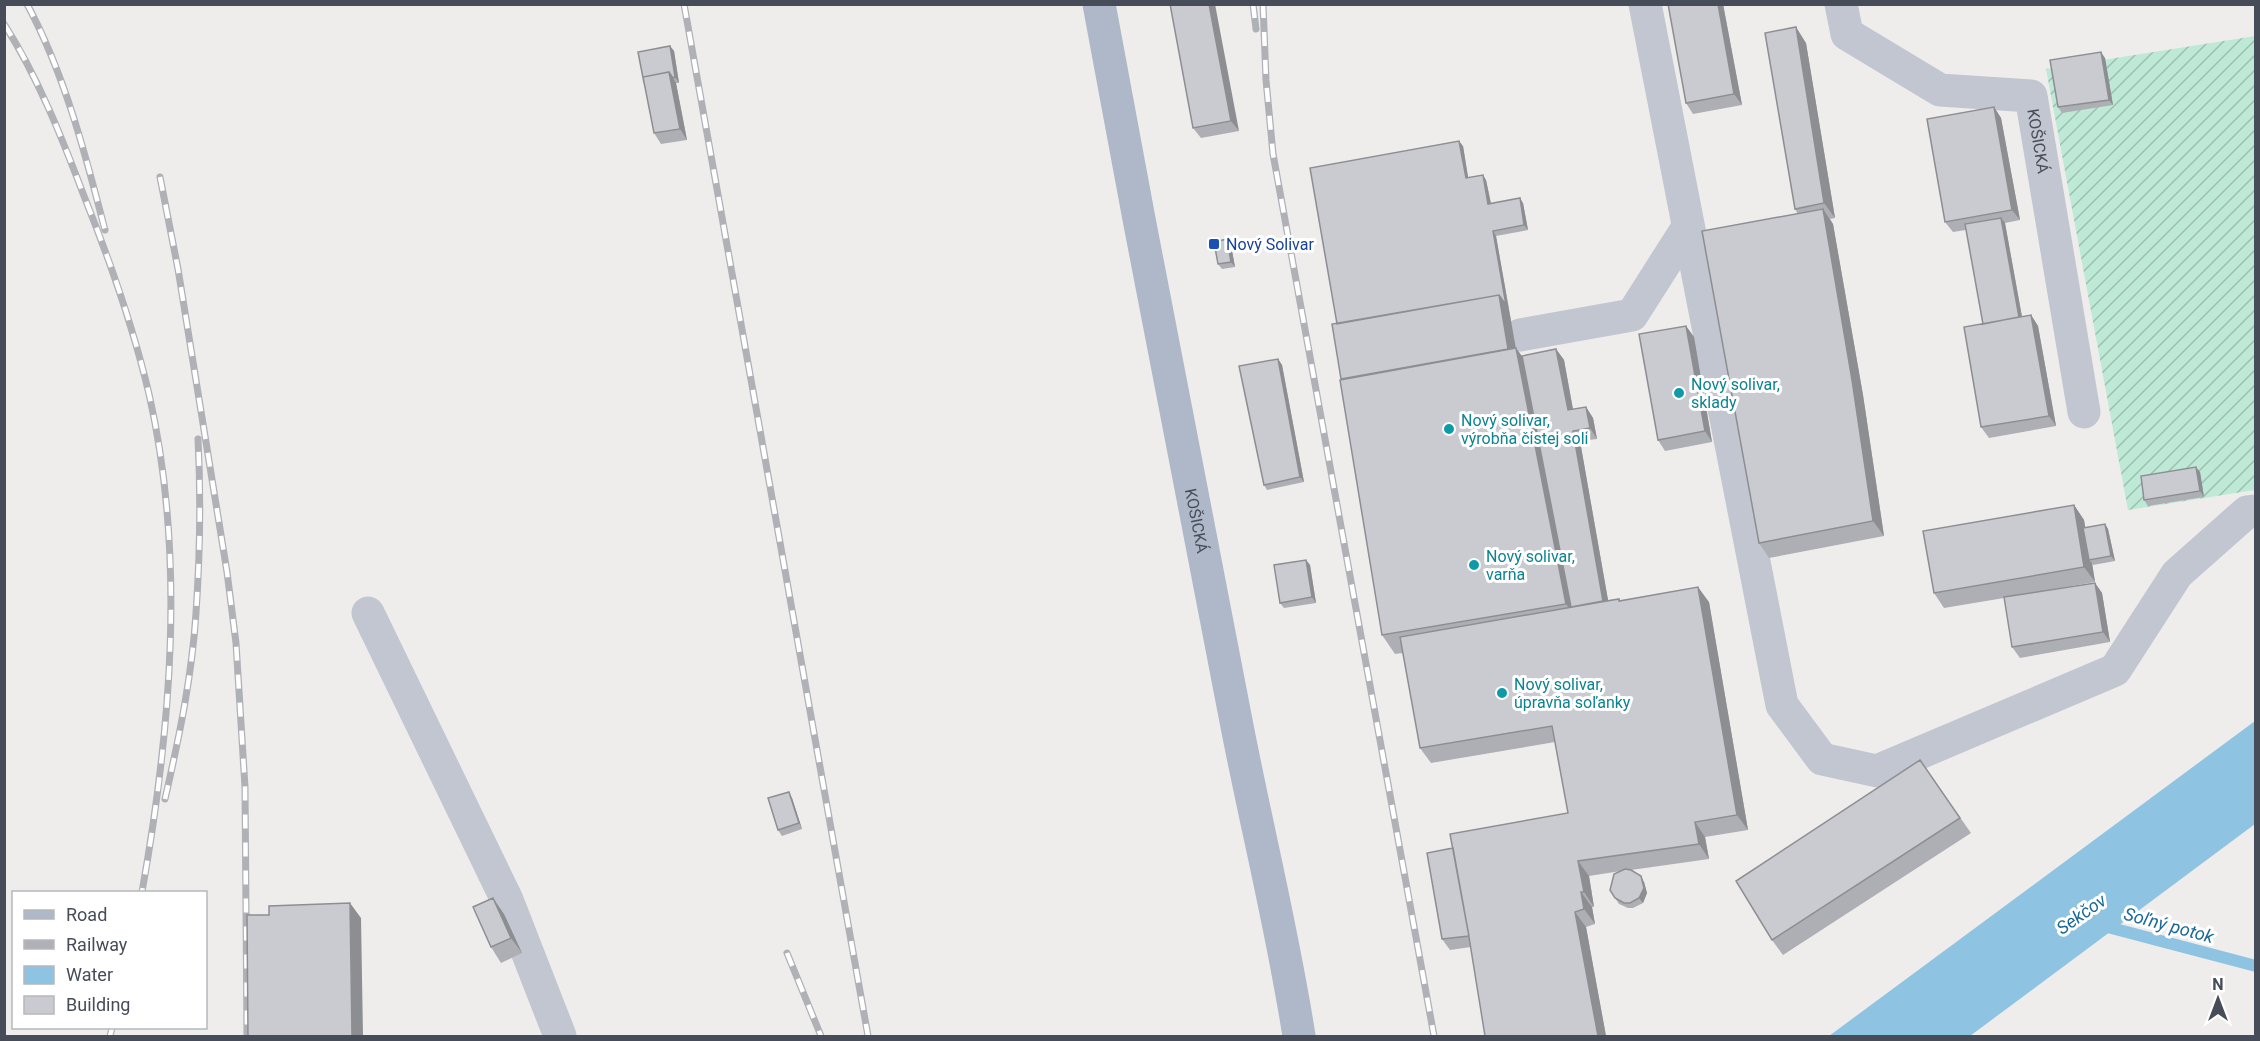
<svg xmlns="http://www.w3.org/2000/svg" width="2260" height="1041" font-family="Roboto,sans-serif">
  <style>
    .garden { fill: url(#garden-furrows) }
    .water { fill: #8fc3e2 }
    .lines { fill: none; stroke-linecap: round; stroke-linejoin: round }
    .stream { stroke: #8fc3e2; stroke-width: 12 }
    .minor { stroke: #c1c6d0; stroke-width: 33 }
    .major { stroke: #aeb8c9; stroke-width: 33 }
    .rail-casing { stroke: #afb1b6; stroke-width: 7 }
    .rail { stroke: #fff; stroke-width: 4.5; stroke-dasharray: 14; stroke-linecap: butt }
    .wall { fill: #aeafb4 }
    .shaded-wall { fill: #8d8e92 }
    .building { fill: #cacbd1; stroke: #8d8e92; stroke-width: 1.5 }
    .transit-dot { fill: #1a4fb4; stroke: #fff; stroke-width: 2 }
    .culture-dot { fill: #0f9aa8; stroke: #fff; stroke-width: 2 }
    .labels { text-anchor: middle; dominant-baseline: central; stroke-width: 6; stroke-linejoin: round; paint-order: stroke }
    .street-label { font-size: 16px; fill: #474d58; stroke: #fff }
    .transit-label { font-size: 16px; fill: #164399; stroke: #fff; text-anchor: start }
    .culture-label { font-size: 16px; fill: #0d838f; stroke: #fff; text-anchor: start }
    .water-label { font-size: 18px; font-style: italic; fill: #1a6997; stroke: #fff }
  </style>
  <defs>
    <pattern id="garden-furrows" width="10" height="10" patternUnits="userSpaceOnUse" patternTransform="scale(1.5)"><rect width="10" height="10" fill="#bee9d6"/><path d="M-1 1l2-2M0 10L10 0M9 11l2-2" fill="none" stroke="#9cbfb0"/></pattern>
  </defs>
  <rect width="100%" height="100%" fill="#efedec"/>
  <path class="garden" d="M 2255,36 L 2255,490 L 2128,510 L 2046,69 Z"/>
  <path class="water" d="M 2255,721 L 2255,824 L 1970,1036 L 1829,1036 Z"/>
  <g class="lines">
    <path class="stream" d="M 2100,925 L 2256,966"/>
    <g class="minor">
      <path d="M 1645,4 L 1782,705 L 1822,759 L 1877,771 L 2115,670 L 2177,574 L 2247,512 L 2256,511"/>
      <path id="s1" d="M 1841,4 L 1847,34 L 1940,90 L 2031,96 L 2084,412"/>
      <path d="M 1520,335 L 1632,315 L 1688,227"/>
      <path d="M 368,613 L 507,900 L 560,1036"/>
    </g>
    <path class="major" id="s2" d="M 1099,4 C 1143,245 1190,485 1237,726 C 1257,829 1283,932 1299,1036"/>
    <g class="rail-casing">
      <path id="rail" d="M 27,4 C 65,75 85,153 105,230
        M 684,4 L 868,1036
        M 1253,4 L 1256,29
        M 1263,4 L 1266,80 L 1273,154 L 1434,1036
        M 4,24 C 38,77 62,138 84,196 C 110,261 133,326 149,394 C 186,557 171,729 142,892
        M 160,177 L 178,269 L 227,572 L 236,643 L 245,787 L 247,1036
        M 165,799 C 179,738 192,676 196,613 C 200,555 201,497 198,439
        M 787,953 L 821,1036
        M 110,1036 L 112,1028"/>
    </g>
    <use href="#rail" class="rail"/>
  </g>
  <path class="wall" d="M 1170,4 L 1239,131 L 1201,138 L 1193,128 Z
    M 1723,4 L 1742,105 L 1693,114 L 1686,103 Z
    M 1806,43 L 1835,218 L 1830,219 L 1833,224 L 1863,395 L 1884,536 L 1769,558 L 1759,543 L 1798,214 L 1795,209 Z
    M 670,46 L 674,51 L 679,83 L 676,83 L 687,140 L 661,144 L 654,133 L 644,83 Z
    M 2105,58 L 2113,105 L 2062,113 L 2058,107 Z
    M 1994,107 L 2001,118 L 2020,220 L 2005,223 L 2022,317 L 2031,315 L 2038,326 L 2056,426 L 1989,438 L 1981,427 L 1983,324 L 1966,230 L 1953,232 L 1945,222 Z
    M 1463,146 L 1468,177 L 1486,180 L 1491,203 L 1523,203 L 1528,230 L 1496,236 L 1516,348 L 1522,356 L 1556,349 L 1564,360 L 1573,409 L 1586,407 L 1593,418 L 1597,439 L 1580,441 L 1608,600 L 1619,599 L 1620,601 L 1709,602 L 1748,830 L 1705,837 L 1709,859 L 1631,870 L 1644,882 L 1647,893 L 1643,903 L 1633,908 L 1628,908 L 1619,904 L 1615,898 L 1621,871 L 1589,876 L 1594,907 L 1592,907 L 1595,924 L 1586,927 L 1606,1036 L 1485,1036 L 1471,947 L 1450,950 L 1442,939 L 1453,848 L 1568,813 L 1555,742 L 1431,763 L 1420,748 L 1403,653 L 1395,654 L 1382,635 L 1341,379 L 1337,324 Z
    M 1227,239 L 1231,245 L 1235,267 L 1222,269 L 1218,264 Z
    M 1686,326 L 1694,337 L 1712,442 L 1665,451 L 1658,440 Z
    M 1278,359 L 1282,365 L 1304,482 L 1267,490 L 1264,485 Z
    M 2200,472 L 2204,497 L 2148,506 L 2144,500 Z
    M 2074,505 L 2084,520 L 2085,527 L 2105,524 L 2108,529 L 2115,561 L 2093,565 L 2092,563 L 2095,582 L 2060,588 L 2095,583 L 2102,593 L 2110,642 L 2020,658 L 2012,647 L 2004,598 L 1944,608 L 1934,593 Z
    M 1306,560 L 1310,565 L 1316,603 L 1284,608 L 1280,603 Z
    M 1920,760 L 1971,833 L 1783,955 L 1772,940 Z
    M 792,798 L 802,829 L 782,836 L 778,830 Z
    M 504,914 L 522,953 L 501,963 L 491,947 Z"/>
  <path class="shaded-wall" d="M 1209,4 L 1215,4 L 1239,131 L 1231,121 Z
    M 1718,4 L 1723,4 L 1742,105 L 1734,94 Z
    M 1796,27 L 1806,43 L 1835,218 L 1824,203 Z
    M 670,46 L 674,51 L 679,83 L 675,77 Z
    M 2101,52 L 2105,58 L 2113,105 L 2109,100 Z
    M 669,72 L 676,83 L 687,140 L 680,129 Z
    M 1994,107 L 2001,118 L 2020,220 L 2012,210 Z
    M 1459,141 L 1463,146 L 1469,183 L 1466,178 Z
    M 1483,175 L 1486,180 L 1492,209 L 1488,204 Z
    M 1520,198 L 1523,203 L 1528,230 L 1524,225 Z
    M 1823,209 L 1833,224 L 1863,395 L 1884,536 L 1873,521 Z
    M 2001,218 L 2005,223 L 2024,328 L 2020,323 Z
    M 1493,231 L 1496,236 L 1519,367 L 1508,352 L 1499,295 Z
    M 1227,239 L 1231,245 L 1235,267 L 1231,262 Z
    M 2031,315 L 2038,326 L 2056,426 L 2049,416 Z
    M 1686,326 L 1694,337 L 1712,442 L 1705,431 Z
    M 1516,348 L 1529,367 L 1572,612 L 1566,604 Z
    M 1556,349 L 1564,360 L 1575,421 L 1568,410 Z
    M 1278,359 L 1282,365 L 1304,482 L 1300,477 Z
    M 1586,407 L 1593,418 L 1597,439 L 1590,428 Z
    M 1573,431 L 1580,441 L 1611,617 L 1604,606 Z
    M 2196,467 L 2200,472 L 2204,497 L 2200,491 Z
    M 2074,505 L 2084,520 L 2091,559 L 2089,560 L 2092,563 L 2095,582 L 2084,567 Z
    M 2105,524 L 2108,529 L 2115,561 L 2111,556 Z
    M 1306,560 L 1310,565 L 1316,603 L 1312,597 Z
    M 2095,583 L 2102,593 L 2110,642 L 2103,632 Z
    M 1698,587 L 1709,602 L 1748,830 L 1737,815 Z
    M 789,792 L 792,798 L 802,829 L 799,823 Z
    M 1695,822 L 1705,837 L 1709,859 L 1699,844 Z
    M 1578,861 L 1589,876 L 1594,907 L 1584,892 Z
    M 1641,876 L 1644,882 L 1647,893 L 1643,903 L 1639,898 Z
    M 1581,892 L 1592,907 L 1595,924 L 1584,909 Z
    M 493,898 L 504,914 L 522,953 L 511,938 Z
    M 350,903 L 361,918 L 363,1036 L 352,1036 Z
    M 1575,912 L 1586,927 L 1606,1036 L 1598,1036 Z"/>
  <path class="building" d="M 1170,4 L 1209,4 L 1231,121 L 1193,128 Z
    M 1668,4 L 1718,4 L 1734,94 L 1686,103 Z
    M 1796,27 L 1824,203 L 1795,209 L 1765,33 Z
    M 670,46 L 675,77 L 673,78 L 669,72 L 643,77 L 644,83 L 638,52 Z
    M 2101,52 L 2109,100 L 2058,107 L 2050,60 Z
    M 669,72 L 680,129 L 654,133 L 643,77 Z
    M 1994,107 L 2012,210 L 1945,222 L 1927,119 Z
    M 1459,141 L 1466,178 L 1483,175 L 1488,204 L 1520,198 L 1524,225 L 1493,231 L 1506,305 L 1499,295 L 1337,324 L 1310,168 Z
    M 1823,209 L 1852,380 L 1873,521 L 1759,543 L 1702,231 Z
    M 2001,218 L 2019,317 L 1983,324 L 1965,224 Z
    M 1227,239 L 1231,262 L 1218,264 L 1214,242 Z
    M 1499,295 L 1508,349 L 1341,379 L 1332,324 Z
    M 2031,315 L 2049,416 L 1981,427 L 1964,327 Z
    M 1686,326 L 1705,431 L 1658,440 L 1639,334 Z
    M 1516,348 L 1566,604 L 1382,635 L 1340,380 Z
    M 1556,349 L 1568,410 L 1586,407 L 1590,428 L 1573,431 L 1603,601 L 1571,607 L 1522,356 Z
    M 1278,359 L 1300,477 L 1264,485 L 1239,366 Z
    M 2196,467 L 2200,491 L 2144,500 L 2141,476 Z
    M 2074,505 L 2084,567 L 1934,593 L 1923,531 Z
    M 2105,524 L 2111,556 L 2089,560 L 2083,528 Z
    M 1306,560 L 1312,597 L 1280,603 L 1274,565 Z
    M 2095,583 L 2103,632 L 2012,647 L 2004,597 Z
    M 1698,587 L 1737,815 L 1695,822 L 1699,844 L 1578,861 L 1584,892 L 1581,892 L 1584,909 L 1575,912 L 1598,1036 L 1485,1036 L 1468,931 L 1450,834 L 1568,813 L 1552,726 L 1420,748 L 1400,637 L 1601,602 L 1619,599 L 1619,601 Z
    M 1920,760 L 1960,818 L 1772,940 L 1736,881 Z
    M 789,792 L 799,823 L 778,830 L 768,798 Z
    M 1453,848 L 1469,936 L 1442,939 L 1427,853 Z
    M 1625,869 L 1631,870 L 1641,876 L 1644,888 L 1639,898 L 1630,903 L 1624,903 L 1615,898 L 1610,890 L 1614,874 Z
    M 493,898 L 511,938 L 491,947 L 473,907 Z
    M 350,903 L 352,1036 L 248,1036 L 247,915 L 269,915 L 269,906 Z"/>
  <rect class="transit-dot" x="1208" y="238" width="12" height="12" rx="3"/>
  <g class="culture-dot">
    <circle cx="1679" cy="393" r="6"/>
    <circle cx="1449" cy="429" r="6"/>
    <circle cx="1474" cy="565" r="6"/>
    <circle cx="1502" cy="693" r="6"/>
  </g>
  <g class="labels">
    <g class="street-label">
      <text stroke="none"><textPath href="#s1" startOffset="276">KOŠICKÁ</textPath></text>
      <text stroke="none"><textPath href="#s2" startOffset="526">KOŠICKÁ</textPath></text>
    </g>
    <g class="transit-label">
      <text x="1226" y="244">Nový Solivar</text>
    </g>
    <g class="culture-label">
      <text x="1691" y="384">Nový solivar,<tspan x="1691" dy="18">sklady</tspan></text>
      <text x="1461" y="420">Nový solivar,<tspan x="1461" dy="18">výrobňa čistej soli</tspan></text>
      <text x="1486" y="556">Nový solivar,<tspan x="1486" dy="18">varňa</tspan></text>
      <text x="1514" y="684">Nový solivar,<tspan x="1514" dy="18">úpravňa soľanky</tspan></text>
    </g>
    <g class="water-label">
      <text transform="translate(2081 914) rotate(-35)">Sekčov</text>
      <text transform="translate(2169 925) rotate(15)">Soľný potok</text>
    </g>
  </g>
  <rect width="2260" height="1041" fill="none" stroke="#474d58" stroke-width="12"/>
  <rect x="12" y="891" width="195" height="138" fill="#ffffff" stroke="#b5b8bc" stroke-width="1.5"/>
  <rect x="24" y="910" width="30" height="9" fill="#aeb8c9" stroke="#b5b8bc" stroke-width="1.5"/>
  <text x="66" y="921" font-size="18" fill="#474d58">Road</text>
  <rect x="24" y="940" width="30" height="9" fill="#afb1b6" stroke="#b5b8bc" stroke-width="1.5"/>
  <text x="66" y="951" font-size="18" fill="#474d58">Railway</text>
  <rect x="24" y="966" width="30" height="18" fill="#8fc3e2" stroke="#b5b8bc" stroke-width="1.5"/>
  <text x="66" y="981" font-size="18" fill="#474d58">Water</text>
  <rect x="24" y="996" width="30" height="18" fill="#cacbd1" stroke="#b5b8bc" stroke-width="1.5"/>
  <text x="66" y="1011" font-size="18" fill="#474d58">Building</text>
  <g transform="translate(2218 999)" stroke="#ffffff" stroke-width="4.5" paint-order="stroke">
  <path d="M0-4.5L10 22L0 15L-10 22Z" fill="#474d58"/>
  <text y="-9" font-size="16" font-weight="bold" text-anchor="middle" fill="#474d58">N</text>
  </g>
</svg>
